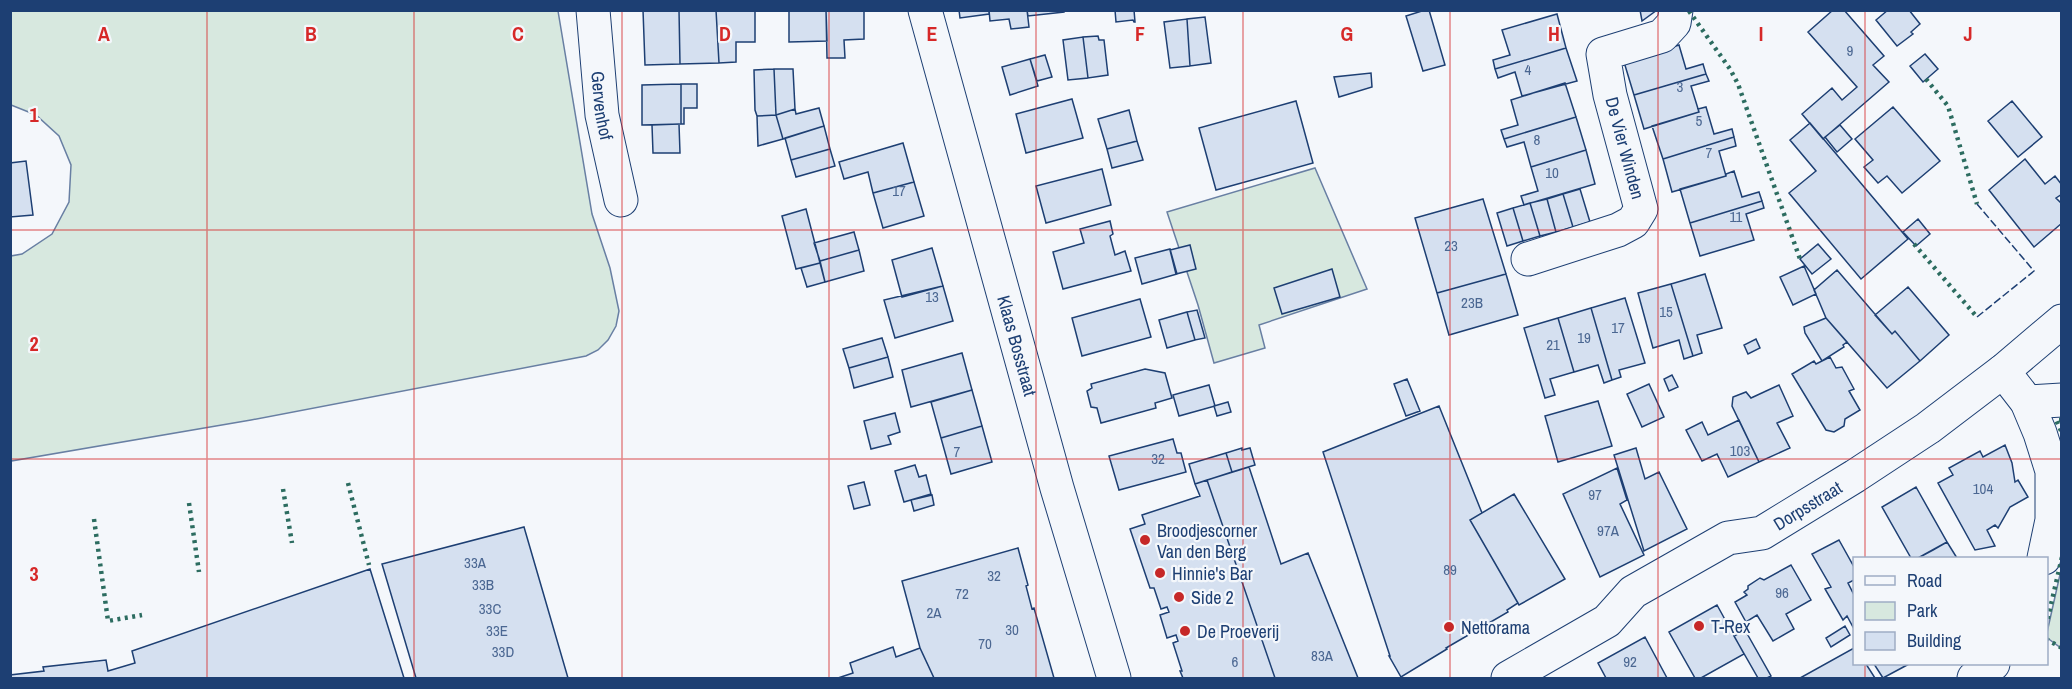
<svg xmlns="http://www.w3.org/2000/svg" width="2072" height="689" font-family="'Archivo Narrow',sans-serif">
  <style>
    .green { fill: #d7e8df; stroke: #687fa3; stroke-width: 1.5 }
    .building { fill: #d5e0f0; stroke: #1d3f73; stroke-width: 1.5 }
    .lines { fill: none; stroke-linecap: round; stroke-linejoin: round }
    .minor-casing { stroke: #1d3f73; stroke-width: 35 }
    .minor { stroke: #f4f7fb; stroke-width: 33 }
    .hedge { stroke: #2c6c60; stroke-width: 4.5; stroke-dasharray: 3 4.5; stroke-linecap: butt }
    .fence { stroke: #1d3f73; stroke-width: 1.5; stroke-dasharray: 8 3; stroke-linecap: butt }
    .grid { fill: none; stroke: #d62828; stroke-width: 1.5; stroke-opacity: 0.55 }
    .poi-dot { fill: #c62828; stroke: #f4f7fb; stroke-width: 2 }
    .labels { text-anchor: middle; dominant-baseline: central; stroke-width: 4.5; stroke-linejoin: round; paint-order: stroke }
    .number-label { font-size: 15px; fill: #4b6792 }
    .street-label { font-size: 18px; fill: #1d3f73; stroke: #f4f7fb }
    .poi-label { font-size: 18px; fill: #1d3f73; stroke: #f4f7fb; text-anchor: start }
    .grid-label { font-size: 20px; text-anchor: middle; font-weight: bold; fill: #d62828; stroke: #f4f7fb; stroke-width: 4.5; stroke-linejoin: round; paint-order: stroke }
  </style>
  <rect width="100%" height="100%" fill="#f4f7fb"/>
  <path class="green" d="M 11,10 L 558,11 L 592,214 L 610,268 L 619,311 L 616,326 L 608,340 L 598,350 L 586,356 L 251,420 L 11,461 L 11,256 L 22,254 L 52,234 L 69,202 L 71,165 L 59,136 L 36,115 L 11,105 Z
    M 1315,168 L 1367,289 L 1259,325 L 1265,348 L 1214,363 L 1198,305 L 1167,212 Z
    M 2061,570 L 2061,648 L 2046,637 Z"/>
  <path class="building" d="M 643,10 L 679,10 L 680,64 L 645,65 Z
    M 679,10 L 716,10 L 719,63 L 680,64 Z
    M 716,10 L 755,10 L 755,42 L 736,42 L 736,62 L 719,63 Z
    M 789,10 L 826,10 L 827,41 L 789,42 Z
    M 826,10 L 864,10 L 864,39 L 844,40 L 845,58 L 827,58 Z
    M 959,10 L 989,10 L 989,14 L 960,18 Z
    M 989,10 L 1027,10 L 1029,27 L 1011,29 L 1009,19 L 990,21 Z
    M 1027,10 L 1064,10 L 1064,12 L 1028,16 Z
    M 1115,10 L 1134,10 L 1135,22 L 1134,22 L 1133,20 L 1116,22 Z
    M 1425,10 L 1429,10 L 1445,65 L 1423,71 L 1406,16 Z
    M 1640,10 L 1657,10 L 1642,21 Z
    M 1833,10 L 1844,10 L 1884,56 L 1873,65 L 1889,82 L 1823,139 L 1802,114 L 1832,88 L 1842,100 L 1857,87 L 1808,32 Z
    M 1888,10 L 1909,10 L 1920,24 L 1911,32 L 1913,34 L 1897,46 L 1876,20 Z
    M 1557,14 L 1566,48 L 1495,69 L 1493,60 L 1510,55 L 1502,30 Z
    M 1205,17 L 1211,63 L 1190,66 L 1187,19 Z
    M 1187,19 L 1190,66 L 1170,68 L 1164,22 Z
    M 1098,36 L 1099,40 L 1104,40 L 1108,75 L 1088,78 L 1083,37 Z
    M 1083,37 L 1088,78 L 1068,80 L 1063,40 Z
    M 1679,45 L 1686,69 L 1703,64 L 1706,74 L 1634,95 L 1624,62 Z
    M 1566,48 L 1577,81 L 1522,96 L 1515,72 L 1498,78 L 1495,69 Z
    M 1925,54 L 1938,69 L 1923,82 L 1910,66 Z
    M 1045,55 L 1052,77 L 1037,81 L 1030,59 Z
    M 1030,59 L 1038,86 L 1010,95 L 1002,67 Z
    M 774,69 L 793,69 L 795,109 L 776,115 Z
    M 774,69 L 776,115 L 757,116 L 755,110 L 754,70 Z
    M 1371,73 L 1372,87 L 1339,97 L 1334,77 Z
    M 1706,74 L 1709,81 L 1691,86 L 1699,112 L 1644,129 L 1634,95 Z
    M 1565,83 L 1576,117 L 1504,139 L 1501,130 L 1518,125 L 1511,100 Z
    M 681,84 L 681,124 L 642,125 L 642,85 Z
    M 681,84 L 697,84 L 697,108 L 684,108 L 684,124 L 681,124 Z
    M 1072,99 L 1083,138 L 1026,153 L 1016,114 Z
    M 1296,101 L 1313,163 L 1216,190 L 1199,128 Z
    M 2012,101 L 2042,137 L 2018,157 L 1988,121 Z
    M 1706,107 L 1714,134 L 1732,129 L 1734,137 L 1663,159 L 1652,126 L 1699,112 L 1698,109 Z
    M 1893,107 L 1940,161 L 1902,193 L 1887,176 L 1878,183 L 1864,167 L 1873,160 L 1855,139 Z
    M 819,108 L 824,126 L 783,139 L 776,115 L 795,109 L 796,114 Z
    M 1129,110 L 1137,141 L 1107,149 L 1098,119 Z
    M 776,115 L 783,139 L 758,146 L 757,116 Z
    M 1576,117 L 1586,150 L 1531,167 L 1524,142 L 1507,147 L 1504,139 Z
    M 1810,123 L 1908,239 L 1861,279 L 1789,193 L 1816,171 L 1790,140 Z
    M 679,124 L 680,153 L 653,153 L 652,125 Z
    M 1840,125 L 1852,139 L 1837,152 L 1825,137 Z
    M 824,126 L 830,149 L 791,160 L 785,138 Z
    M 1734,137 L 1736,146 L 1719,151 L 1726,176 L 1672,192 L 1663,159 Z
    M 1137,141 L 1143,160 L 1112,168 L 1107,149 Z
    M 903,143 L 914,182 L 873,193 L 868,172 L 844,179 L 839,162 Z
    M 830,149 L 835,166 L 796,177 L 791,160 Z
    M 1586,150 L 1595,184 L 1524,205 L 1521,196 L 1538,191 L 1531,167 Z
    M 2025,159 L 2045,184 L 2055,176 L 2062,185 L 2062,194 L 2056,198 L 2062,204 L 2062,223 L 2034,247 L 1989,190 Z
    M 26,161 L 33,215 L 10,217 L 10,163 Z
    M 1102,169 L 1111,205 L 1046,223 L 1036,186 Z
    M 1734,171 L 1742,197 L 1759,192 L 1762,201 L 1690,223 L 1680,189 L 1726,176 L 1726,174 Z
    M 914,182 L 924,216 L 883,228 L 873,193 Z
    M 1580,189 L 1590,222 L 1573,227 L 1563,194 Z
    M 1563,194 L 1573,227 L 1556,232 L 1547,199 Z
    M 1483,199 L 1506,274 L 1437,293 L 1415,218 Z
    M 1547,199 L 1556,232 L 1540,236 L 1530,203 Z
    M 1762,201 L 1764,208 L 1746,214 L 1754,240 L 1700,256 L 1690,223 Z
    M 1530,203 L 1540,236 L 1523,241 L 1513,208 Z
    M 1513,208 L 1523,241 L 1507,246 L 1497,213 Z
    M 806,209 L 820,263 L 796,269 L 782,216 Z
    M 1918,219 L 1930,234 L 1916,246 L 1903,232 Z
    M 1110,221 L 1113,234 L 1110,236 L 1115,255 L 1125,251 L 1131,271 L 1063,289 L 1053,252 L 1084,243 L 1080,229 Z
    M 854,232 L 859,250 L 820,261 L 814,243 Z
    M 1818,244 L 1831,259 L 1812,274 L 1800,259 Z
    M 1190,245 L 1196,269 L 1176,274 L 1170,250 Z
    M 932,248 L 943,286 L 902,297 L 892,260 Z
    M 1170,249 L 1177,274 L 1142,284 L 1135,258 Z
    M 859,250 L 864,271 L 825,282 L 820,261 Z
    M 820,263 L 825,282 L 807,287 L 801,268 Z
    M 1804,266 L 1816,294 L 1793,305 L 1780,277 Z
    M 1332,269 L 1340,297 L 1282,314 L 1274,288 Z
    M 1837,270 L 1892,334 L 1895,331 L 1920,361 L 1887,388 L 1826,318 L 1818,299 L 1814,290 Z
    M 1506,274 L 1518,315 L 1449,335 L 1437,293 Z
    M 1705,274 L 1722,328 L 1697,335 L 1702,353 L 1693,356 L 1671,284 Z
    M 1671,284 L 1693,356 L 1684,359 L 1679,340 L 1653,348 L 1638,293 Z
    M 943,286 L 953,321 L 895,338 L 884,300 Z
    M 1908,287 L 1949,335 L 1920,361 L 1895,331 L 1892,334 L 1875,315 Z
    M 1625,298 L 1645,363 L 1619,370 L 1621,377 L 1612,380 L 1591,308 Z
    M 1140,299 L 1151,337 L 1082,356 L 1072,318 Z
    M 1591,308 L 1612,380 L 1604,383 L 1598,365 L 1574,372 L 1558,318 Z
    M 1197,310 L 1205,338 L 1195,340 L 1187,312 Z
    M 1187,312 L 1195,340 L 1167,348 L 1159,320 Z
    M 1558,318 L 1574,372 L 1550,379 L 1555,395 L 1545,398 L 1524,328 Z
    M 1826,318 L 1847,342 L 1843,345 L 1844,347 L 1822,361 L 1805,333 L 1804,327 Z
    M 882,338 L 888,357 L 849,368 L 843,349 Z
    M 1756,339 L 1760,348 L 1748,354 L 1744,345 Z
    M 962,353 L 972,390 L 911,407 L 902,370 Z
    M 888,357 L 893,377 L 854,388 L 849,368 Z
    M 1830,357 L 1836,368 L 1842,367 L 1854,389 L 1849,391 L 1860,410 L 1845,419 L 1844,426 L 1834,432 L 1826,430 L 1792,374 L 1814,361 L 1816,364 Z
    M 1145,369 L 1165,373 L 1172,398 L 1155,403 L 1156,408 L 1101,423 L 1097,408 L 1091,407 L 1087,391 L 1092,388 L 1091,384 Z
    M 1672,375 L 1678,387 L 1669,391 L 1664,379 Z
    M 1407,379 L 1420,411 L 1406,416 L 1394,384 Z
    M 1649,384 L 1664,417 L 1642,427 L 1627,394 Z
    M 1209,385 L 1215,406 L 1179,416 L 1173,395 Z
    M 1779,385 L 1793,416 L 1777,423 L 1790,448 L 1759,462 L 1732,406 L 1733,397 L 1746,392 L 1751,398 Z
    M 972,390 L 982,426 L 941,438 L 931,402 Z
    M 1598,401 L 1612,446 L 1558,462 L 1545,416 Z
    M 1228,402 L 1231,412 L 1217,416 L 1214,406 Z
    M 1439,406 L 1482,513 L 1470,520 L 1518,603 L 1507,610 L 1508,612 L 1446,648 L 1447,649 L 1401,677 L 1389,656 L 1390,656 L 1323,452 Z
    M 895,413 L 900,432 L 888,436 L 891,444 L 871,449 L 864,421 Z
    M 1739,420 L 1759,462 L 1728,477 L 1717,454 L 1702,461 L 1686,430 L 1702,422 L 1708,435 Z
    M 982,426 L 992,462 L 951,474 L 941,438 Z
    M 1173,439 L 1177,453 L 1181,453 L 1186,472 L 1119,490 L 1109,456 Z
    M 2005,445 L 2012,463 L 2015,482 L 2018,480 L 2028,497 L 2010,507 L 1998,528 L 1995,525 L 1987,530 L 1995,546 L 1975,550 L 1938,483 L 1953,475 L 1949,468 L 1980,451 L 1983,457 Z
    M 1242,448 L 1242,450 L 1250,448 L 1255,465 L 1232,472 L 1226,453 Z
    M 1636,448 L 1645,479 L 1659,472 L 1687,529 L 1644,551 L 1614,455 Z
    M 1226,453 L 1232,472 L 1195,484 L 1189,464 Z
    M 915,465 L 919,477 L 926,475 L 931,494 L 904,502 L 895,471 Z
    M 1249,467 L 1281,564 L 1308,553 L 1358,678 L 1275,678 L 1207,480 Z
    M 1617,468 L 1627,500 L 1620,504 L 1644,555 L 1600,577 L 1563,494 Z
    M 1207,480 L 1275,678 L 1183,678 L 1180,671 L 1182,671 L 1173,643 L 1178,641 L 1176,635 L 1167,638 L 1160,615 L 1169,612 L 1167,607 L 1161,609 L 1154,588 L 1150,588 L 1130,529 L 1145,524 L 1142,515 L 1200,496 L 1195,484 Z
    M 864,482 L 870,505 L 854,509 L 848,486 Z
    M 1916,487 L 1947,542 L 1918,558 L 1911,558 L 1882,507 Z
    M 1514,494 L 1565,579 L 1519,605 L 1470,520 Z
    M 932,495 L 934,505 L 914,511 L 911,500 Z
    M 524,527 L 568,678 L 416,678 L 382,564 Z
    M 1839,540 L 1854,567 L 1854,580 L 1848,583 L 1854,595 L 1854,629 L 1847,616 L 1843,620 L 1825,589 L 1831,587 L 1812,554 Z
    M 1947,542 L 1957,558 L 1918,558 L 1933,550 Z
    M 1018,548 L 1028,585 L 1026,586 L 1032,609 L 1034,608 L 1054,678 L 934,678 L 920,648 L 902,581 Z
    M 1791,565 L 1811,600 L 1786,614 L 1794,629 L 1773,641 L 1757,615 L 1746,622 L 1735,602 L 1747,595 L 1744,592 L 1748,589 L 1748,586 L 1760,578 L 1764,580 Z
    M 370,569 L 404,678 L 10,678 L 10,675 L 44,671 L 43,667 L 106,660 L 108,671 L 135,663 L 132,651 Z
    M 1717,605 L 1744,654 L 1701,678 L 1695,678 L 1669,632 Z
    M 1845,626 L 1850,635 L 1831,647 L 1826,638 Z
    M 1745,630 L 1771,676 L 1767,678 L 1758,678 L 1734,636 Z
    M 1645,637 L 1667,678 L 1606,678 L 1598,663 Z
    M 893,647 L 896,657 L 920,648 L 934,678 L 838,678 L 853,673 L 850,663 Z
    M 1854,648 L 1854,664 L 1866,664 L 1875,678 L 1800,678 Z
    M 1874,664 L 1909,664 L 1883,678 Z"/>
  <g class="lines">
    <g class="minor-casing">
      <g id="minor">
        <path id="s1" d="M 593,10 L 602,115 L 621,200"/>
        <path id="s2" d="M 925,10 L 1057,488 L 1114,678"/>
        <path d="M 1528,259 L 1618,230 L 1633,222 L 1641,209 L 1610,95 L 1603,54 L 1662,36 L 1674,23 L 1676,10"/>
        <path d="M 2003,371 L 2027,402 L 2040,433 L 2052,471 L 2052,520 L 2044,558"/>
        <path d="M 2027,402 L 2062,400"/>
        <path id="s3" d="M 1508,678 L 1607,621 L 1633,592 L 1728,538 L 1762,533 L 1855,476 L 1928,428 L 2003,371 L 2062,321"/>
        <path d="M 1974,678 L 1993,664"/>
      </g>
    </g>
    <use href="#minor" class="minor"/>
    <path class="hedge" d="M 1689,11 L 1730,69 L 1738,84 L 1800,259
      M 1926,79 L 1948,106 L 1977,204
      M 1914,244 L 1977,317
      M 2062,420 L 2056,420 L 2062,433
      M 348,483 L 369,565
      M 283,489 L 292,543
      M 189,503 L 199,572
      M 94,519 L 108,621 L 142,615
      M 2046,626 L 2062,557
      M 2046,639 L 2062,648"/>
    <path class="fence" d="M 1977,317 L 2034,271 L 1977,204"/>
  </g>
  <path class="grid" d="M 207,10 L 207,678M 414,10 L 414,678M 622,10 L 622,678M 829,10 L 829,678M 1036,10 L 1036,678M 1243,10 L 1243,678M 1450,10 L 1450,678M 1658,10 L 1658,678M 1865,10 L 1865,558M 10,230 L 2062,230M 10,459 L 2062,459M 1865,664 L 1865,678"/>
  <g class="poi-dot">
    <circle cx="1145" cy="540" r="6"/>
    <circle cx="1160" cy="573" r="6"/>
    <circle cx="1179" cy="597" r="6"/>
    <circle cx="1699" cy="626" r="6"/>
    <circle cx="1449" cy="627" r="6"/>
    <circle cx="1185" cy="631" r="6"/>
  </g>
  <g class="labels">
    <g class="number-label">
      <text x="1850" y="50">9</text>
      <text x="1528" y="69">4</text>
      <text x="1680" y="86">3</text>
      <text x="1699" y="120">5</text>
      <text x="1537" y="139">8</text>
      <text x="1709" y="152">7</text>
      <text x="1552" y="172">10</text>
      <text x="899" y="190">17</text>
      <text x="1736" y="216">11</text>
      <text x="1451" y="245">23</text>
      <text x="932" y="296">13</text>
      <text x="1472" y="302">23B</text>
      <text x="1666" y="311">15</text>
      <text x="1618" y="327">17</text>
      <text x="1584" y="337">19</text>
      <text x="1553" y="344">21</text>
      <text x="1740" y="450">103</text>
      <text x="957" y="451">7</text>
      <text x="1158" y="458">32</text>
      <text x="1983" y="488">104</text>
      <text x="1595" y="494">97</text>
      <text x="1608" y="530">97A</text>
      <text x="475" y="562">33A</text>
      <text x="1450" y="569">89</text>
      <text x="994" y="575">32</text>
      <text x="483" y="584">33B</text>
      <text x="1782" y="592">96</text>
      <text x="962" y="593">72</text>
      <text x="490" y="608">33C</text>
      <text x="934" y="612">2A</text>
      <text x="1012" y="629">30</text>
      <text x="497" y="630">33E</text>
      <text x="985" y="643">70</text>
      <text x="503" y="651">33D</text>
      <text x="1322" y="655">83A</text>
      <text x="1235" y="661">6</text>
      <text x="1630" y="661">92</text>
    </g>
    <g class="street-label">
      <text stroke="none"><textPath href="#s1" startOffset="96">Gervenhof</textPath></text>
      <text transform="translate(1625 148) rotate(75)">De Vier Winden</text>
      <text stroke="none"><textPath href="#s2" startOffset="348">Klaas Bosstraat</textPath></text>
      <text stroke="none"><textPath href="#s3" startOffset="350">Dorpsstraat</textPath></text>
    </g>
    <g class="poi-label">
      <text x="1157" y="530">Broodjescorner<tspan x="1157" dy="21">Van den Berg</tspan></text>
      <text x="1172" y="573">Hinnie's Bar</text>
      <text x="1191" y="597">Side 2</text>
      <text x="1711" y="626">T-Rex</text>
      <text x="1461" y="627">Nettorama</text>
      <text x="1197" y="631">De Proeverij</text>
    </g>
  </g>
  <g class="grid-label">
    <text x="104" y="41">A</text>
    <text x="311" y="41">B</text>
    <text x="518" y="41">C</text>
    <text x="725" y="41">D</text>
    <text x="932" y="41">E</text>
    <text x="1140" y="41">F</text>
    <text x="1347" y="41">G</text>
    <text x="1554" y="41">H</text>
    <text x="1761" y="41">I</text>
    <text x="1968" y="41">J</text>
    <text x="34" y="122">1</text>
    <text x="34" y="351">2</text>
    <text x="34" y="581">3</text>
  </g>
  <rect width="2072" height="689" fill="none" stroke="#1d3f73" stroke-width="24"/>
  <rect x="1853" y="557" width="195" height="108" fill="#f4f7fb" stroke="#9eadc5" stroke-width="1.5"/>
  <rect x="1865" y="576" width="30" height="9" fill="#f4f7fb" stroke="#9eadc5" stroke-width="1.5"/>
  <text x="1907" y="587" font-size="18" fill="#1d3f73">Road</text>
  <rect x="1865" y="602" width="30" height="18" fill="#d7e8df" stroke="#9eadc5" stroke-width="1.5"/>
  <text x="1907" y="617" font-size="18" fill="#1d3f73">Park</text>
  <rect x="1865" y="632" width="30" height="18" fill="#d5e0f0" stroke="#9eadc5" stroke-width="1.5"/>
  <text x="1907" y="647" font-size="18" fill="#1d3f73">Building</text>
</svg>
